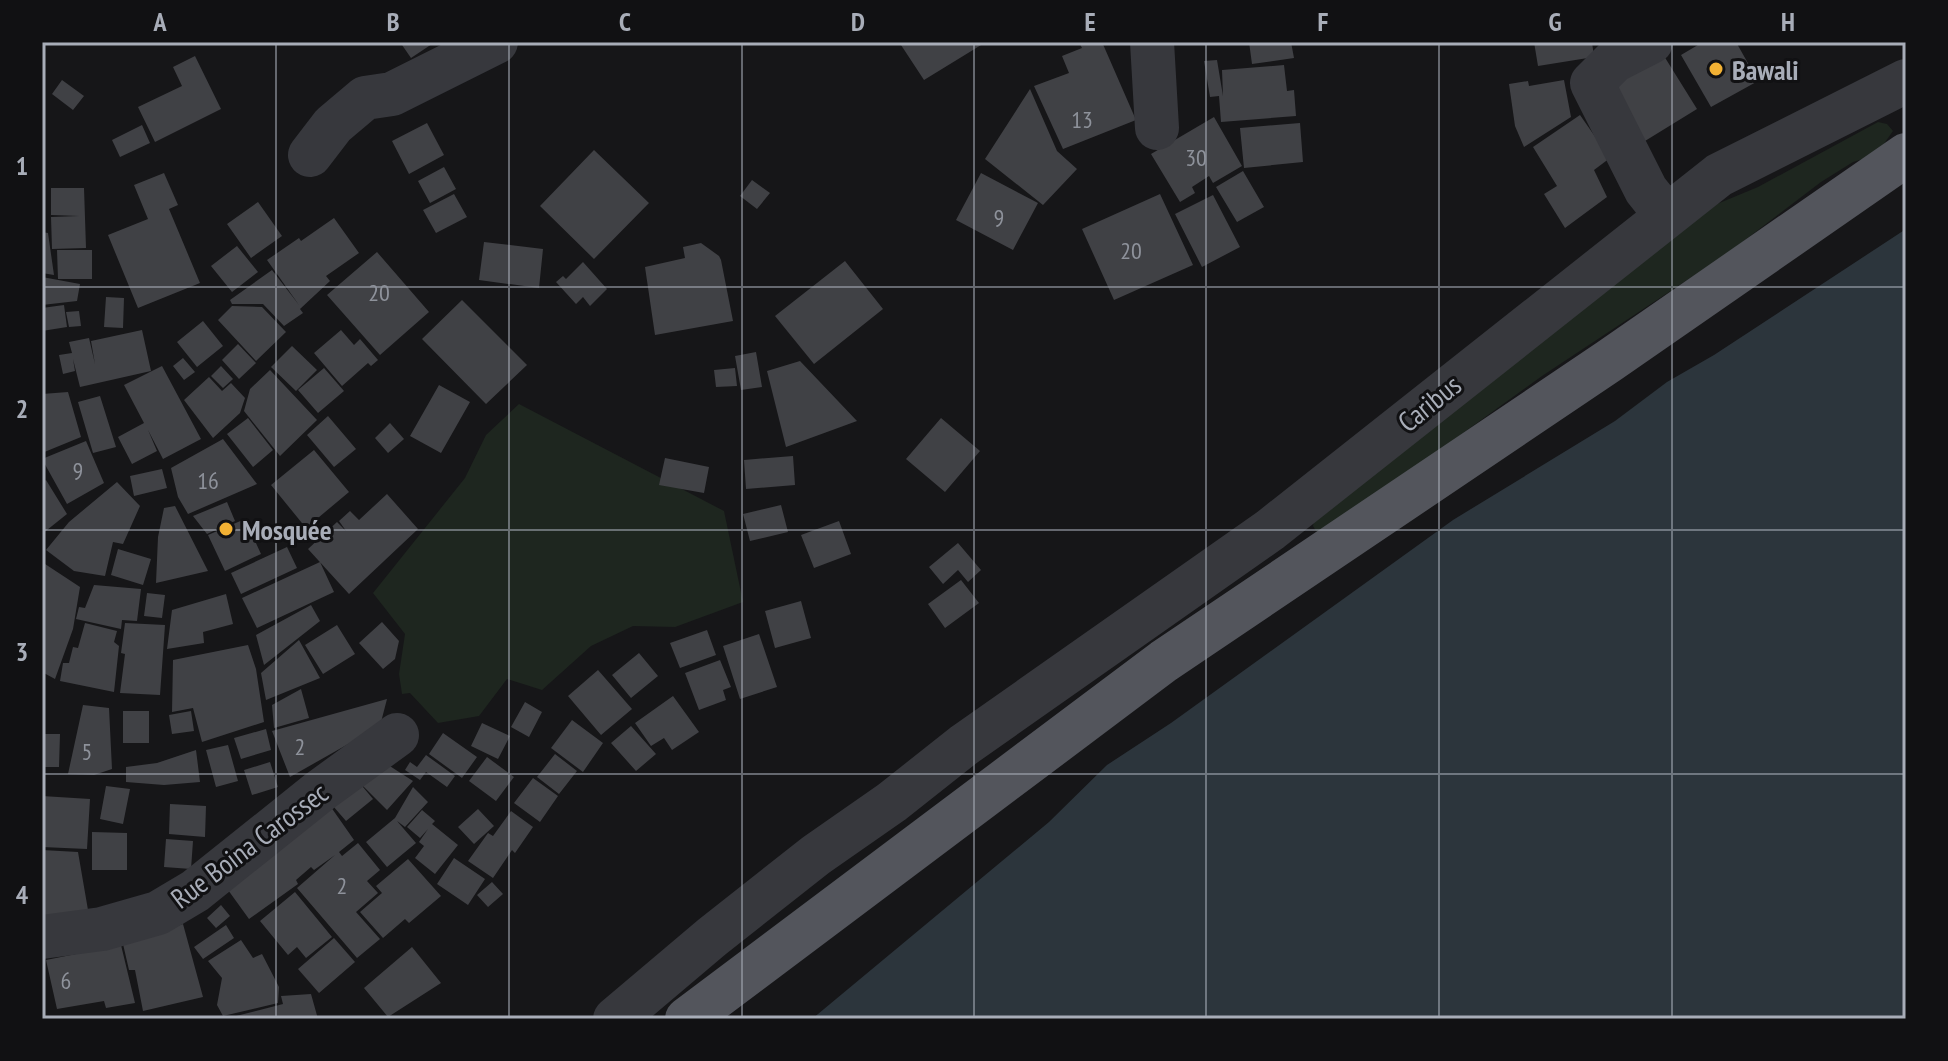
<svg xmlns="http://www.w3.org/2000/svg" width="1948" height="1061" font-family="'PT Sans Narrow',sans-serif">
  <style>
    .green { fill: #1e261f }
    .water { fill: #2c353c }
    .building { fill: #404145 }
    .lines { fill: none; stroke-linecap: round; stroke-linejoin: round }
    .minor { stroke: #37383d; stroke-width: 44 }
    .major { stroke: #53555c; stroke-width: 44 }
    .grid { fill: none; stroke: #a8adb8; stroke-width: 2; stroke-opacity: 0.55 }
    .poi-dot { fill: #f2b134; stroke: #111113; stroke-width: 3 }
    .labels { text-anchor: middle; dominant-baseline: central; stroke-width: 6; stroke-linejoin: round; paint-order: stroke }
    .number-label { font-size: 24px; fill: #8e929b }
    .poi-label { font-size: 28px; font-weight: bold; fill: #a8adb8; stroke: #111113; text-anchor: start }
    .street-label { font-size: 28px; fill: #a8adb8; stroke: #111113 }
    .neatline { fill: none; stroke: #a8adb8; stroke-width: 3 }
    .grid-label { font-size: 26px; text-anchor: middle; font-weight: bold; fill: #a8adb8 }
  </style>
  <rect width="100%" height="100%" fill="#161618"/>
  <path class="green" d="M 1878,122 L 1887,124 L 1893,131 L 1876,155 L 1853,162 L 1821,182 L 1728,253 L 1542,376 L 1325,533 L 1316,531 L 1313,526 L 1315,516 L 1717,204 L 1758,187 Z
    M 519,404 L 724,511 L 743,602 L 675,627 L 633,626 L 591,646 L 542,690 L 507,679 L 479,716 L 438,723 L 410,693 L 402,694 L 399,674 L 405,634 L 373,593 L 465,478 L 486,435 Z"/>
  <path class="water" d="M 1906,229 L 1906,1019 L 812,1019 L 1049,822 L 1107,765 L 1171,723 L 1453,520 L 1615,421 L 1667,382 L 1714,355 Z"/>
  <path class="building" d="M 400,42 L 435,42 L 411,58 Z
    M 906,42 L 986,42 L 924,80 L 901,45 Z
    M 1079,42 L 1102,42 L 1136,120 L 1063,149 L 1034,86 L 1069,73 L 1062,56 L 1082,48 Z
    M 1249,42 L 1291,42 L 1294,58 L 1252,64 Z
    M 1534,42 L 1592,42 L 1594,57 L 1538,66 Z
    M 1703,42 L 1736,42 L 1758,81 L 1711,107 L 1681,55 Z
    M 195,56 L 221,109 L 155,142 L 138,107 L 182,86 L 173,67 Z
    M 1664,56 L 1697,109 L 1645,141 L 1612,87 Z
    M 1217,60 L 1223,96 L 1222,70 L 1284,65 L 1287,91 L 1294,90 L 1296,116 L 1221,122 L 1219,96 L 1210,97 L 1204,61 Z
    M 62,80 L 84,96 L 73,110 L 52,94 Z
    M 1564,80 L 1571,117 L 1524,147 L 1515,126 L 1509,84 L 1528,81 L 1529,86 Z
    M 1030,89 L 1057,151 L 1077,169 L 1043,205 L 985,159 Z
    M 1580,115 L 1610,158 L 1594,170 L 1607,197 L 1565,228 L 1544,194 L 1557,186 L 1533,147 Z
    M 1214,117 L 1242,166 L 1213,183 L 1209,176 L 1192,187 L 1195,193 L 1180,202 L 1151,154 Z
    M 427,123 L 444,155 L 409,174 L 392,141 Z
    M 1300,123 L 1303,162 L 1244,168 L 1240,128 Z
    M 142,125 L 150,143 L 120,157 L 112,140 Z
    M 594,150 L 649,203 L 594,259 L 540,206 Z
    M 444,167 L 456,189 L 430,203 L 418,181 Z
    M 1243,171 L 1264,207 L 1237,222 L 1216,187 Z
    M 164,173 L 178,205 L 169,209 L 200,283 L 138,308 L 108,235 L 148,219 L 134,185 Z
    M 981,173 L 1038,203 L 1013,250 L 956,220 Z
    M 752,180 L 770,193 L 757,209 L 740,196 Z
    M 51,188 L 84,188 L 86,248 L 52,249 L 51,217 L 79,216 L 51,215 Z
    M 454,194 L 467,217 L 436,233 L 423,210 Z
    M 1160,194 L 1193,265 L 1114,300 L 1082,229 Z
    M 1213,195 L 1240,247 L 1202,267 L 1175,214 Z
    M 258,202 L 282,236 L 251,258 L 227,224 Z
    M 334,218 L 359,253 L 326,276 L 330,281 L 300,309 L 303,313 L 284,326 L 263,304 L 232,304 L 230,300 L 272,270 L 299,305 L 267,260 L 299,238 L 301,241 Z
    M 42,232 L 48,233 L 54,275 L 42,273 Z
    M 484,242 L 543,249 L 539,288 L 479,280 Z
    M 701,243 L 719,256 L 721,260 L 733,321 L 655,335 L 645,267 L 685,258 L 683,247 Z
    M 237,246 L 258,272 L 232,292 L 211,266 Z
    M 57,250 L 92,250 L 92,279 L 58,279 Z
    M 377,252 L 429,312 L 380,355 L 327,295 Z
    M 845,261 L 883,309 L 814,364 L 775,316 Z
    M 583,262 L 607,289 L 590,306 L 583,297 L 576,304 L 556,282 L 563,276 L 566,279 Z
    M 42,277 L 80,284 L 77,301 L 42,305 Z
    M 106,297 L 124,298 L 123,328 L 104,327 Z
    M 462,300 L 527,365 L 486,404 L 422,339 Z
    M 64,305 L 67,327 L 42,331 L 42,308 Z
    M 232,306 L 262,307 L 286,332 L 256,361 L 218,320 Z
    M 79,311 L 81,326 L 69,327 L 66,312 Z
    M 203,321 L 223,346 L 197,367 L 177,342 Z
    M 142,330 L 151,371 L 80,387 L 73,359 L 75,371 L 63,374 L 59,355 L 72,353 L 69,342 L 89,338 L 95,364 L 91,341 Z
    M 341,330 L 354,345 L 360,339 L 378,360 L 371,366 L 368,363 L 342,386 L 314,353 Z
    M 238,344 L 256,363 L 239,379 L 222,360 Z
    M 292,346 L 317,370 L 296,391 L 271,367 Z
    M 756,352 L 762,387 L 741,390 L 735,356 Z
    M 183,358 L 195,372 L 184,380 L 173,366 Z
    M 800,361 L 857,421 L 786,447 L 767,371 Z
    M 162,366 L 201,439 L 163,459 L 148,430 L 157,451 L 132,464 L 118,437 L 144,423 L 124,385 Z
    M 221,366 L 233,379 L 223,388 L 211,376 Z
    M 324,368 L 344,391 L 318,413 L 298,390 Z
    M 735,368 L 737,386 L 716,387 L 714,370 Z
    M 270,370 L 317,420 L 280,456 L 244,411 L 250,389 Z
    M 209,377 L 222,391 L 231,383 L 245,398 L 240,413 L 213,438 L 184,400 Z
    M 439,385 L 470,402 L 441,453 L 410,436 Z
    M 68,392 L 81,437 L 42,453 L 42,394 Z
    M 100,396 L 116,447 L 93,453 L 78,402 Z
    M 328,416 L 356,449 L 334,467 L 307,435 Z
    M 248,418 L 273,450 L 253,467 L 227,434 Z
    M 941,418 L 980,451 L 945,492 L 906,459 Z
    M 390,423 L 404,439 L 388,453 L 375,438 Z
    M 223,439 L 257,484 L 188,514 L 178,497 L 171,468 Z
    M 86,441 L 104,483 L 67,504 L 42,459 Z
    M 314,450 L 349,492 L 306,528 L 271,485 Z
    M 793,456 L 795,485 L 746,489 L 744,460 Z
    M 665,458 L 709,467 L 704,493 L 659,485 Z
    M 162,469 L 167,488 L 134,496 L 130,476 Z
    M 46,480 L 67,514 L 42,534 L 42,483 Z
    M 117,482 L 140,506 L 123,544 L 113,542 L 105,576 L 74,571 L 46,550 L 69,522 Z
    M 387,494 L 418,529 L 349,594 L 308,549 L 337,522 L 346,531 L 339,521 L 350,511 L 359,520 Z
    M 227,502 L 235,521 L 207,534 L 193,516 Z
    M 781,505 L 788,532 L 750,541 L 743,514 Z
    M 175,506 L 208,571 L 156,583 L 158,537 L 164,508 Z
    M 245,519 L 261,554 L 225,571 L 208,535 Z
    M 839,521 L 851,554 L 814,568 L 801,535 Z
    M 958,543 L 981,570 L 968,582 L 958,570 L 943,584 L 929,567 Z
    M 287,547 L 297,568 L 241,594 L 231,573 Z
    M 118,549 L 151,559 L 143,585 L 111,575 Z
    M 42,562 L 80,587 L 73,629 L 55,679 L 42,672 Z
    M 320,562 L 334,592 L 257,628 L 242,598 Z
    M 961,580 L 979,603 L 945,628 L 928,604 Z
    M 94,585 L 141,589 L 137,621 L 122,620 L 121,629 L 76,619 L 79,607 L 85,608 Z
    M 147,593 L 165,595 L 162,618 L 144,616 Z
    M 226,594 L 233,624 L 203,632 L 204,643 L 167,649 L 172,610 Z
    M 801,601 L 811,638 L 775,648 L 765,611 Z
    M 311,605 L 320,621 L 264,665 L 256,635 Z
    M 382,622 L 399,641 L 395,659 L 383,669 L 359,643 Z
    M 85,623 L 117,631 L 114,642 L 119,646 L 114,692 L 60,681 L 63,663 L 69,663 L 73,647 L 78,648 Z
    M 125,623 L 165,625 L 160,695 L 120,693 L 125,654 L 121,653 Z
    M 337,625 L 355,654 L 323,674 L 305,645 Z
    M 707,630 L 716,655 L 680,668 L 670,643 Z
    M 759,634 L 777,687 L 740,699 L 723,646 Z
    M 299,640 L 320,678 L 266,700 L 261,673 Z
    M 248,645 L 256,669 L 264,722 L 202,742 L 193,708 L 172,712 L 173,660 Z
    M 639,653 L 658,676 L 631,698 L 612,675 Z
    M 720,660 L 731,687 L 723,690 L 726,700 L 699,710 L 685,673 Z
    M 598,670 L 632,709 L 601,735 L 568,696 Z
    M 301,689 L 309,718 L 274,728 L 272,705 Z
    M 673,696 L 699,732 L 672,750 L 664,738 L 651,746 L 635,723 Z
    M 387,699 L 380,726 L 290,777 L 272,731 Z
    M 525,702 L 542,712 L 529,737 L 511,727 Z
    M 83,705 L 109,708 L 112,769 L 94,775 L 68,774 Z
    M 123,711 L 149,711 L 149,743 L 123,743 Z
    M 191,711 L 194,731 L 172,734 L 169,715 Z
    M 572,720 L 603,743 L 583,772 L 551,748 Z
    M 482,723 L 510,736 L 498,759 L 471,746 Z
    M 631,726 L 656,754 L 636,771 L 611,743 Z
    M 266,729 L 271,750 L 241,759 L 234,738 Z
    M 443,733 L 477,757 L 462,778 L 429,754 Z
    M 42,734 L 60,734 L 59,767 L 42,767 Z
    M 228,745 L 238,781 L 216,787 L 206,750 Z
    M 196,750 L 200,782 L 164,785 L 126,782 L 126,767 L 157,763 Z
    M 555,754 L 577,771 L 559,794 L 537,777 Z
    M 426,755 L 455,776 L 447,787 L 426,772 L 420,780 L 405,770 L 410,762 L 417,767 Z
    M 487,757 L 514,777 L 496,801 L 469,781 Z
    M 382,761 L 413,781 L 387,810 L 359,782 Z
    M 270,762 L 278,787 L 252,795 L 244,770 Z
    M 353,775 L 373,799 L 346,821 L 333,806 Z
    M 533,778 L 558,796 L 540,822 L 514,803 Z
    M 106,786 L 130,789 L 123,824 L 100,819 Z
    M 413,787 L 428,802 L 405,827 L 397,821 L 416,843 L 387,867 L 366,842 L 395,818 Z
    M 42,796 L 90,799 L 87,849 L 42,847 Z
    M 326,800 L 354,840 L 339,852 L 342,856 L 358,843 L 380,870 L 367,881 L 378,893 L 356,912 L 380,939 L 357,958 L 297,888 L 335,855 L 314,870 L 311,867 L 296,880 L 298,884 L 249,919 L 223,883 L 273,847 L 278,854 L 270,841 Z
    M 170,804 L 206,806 L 205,837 L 169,834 Z
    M 478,809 L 494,826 L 474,844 L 458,827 Z
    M 422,810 L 435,821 L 432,824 L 458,845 L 435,874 L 415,858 L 424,846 L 419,842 L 428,829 L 420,838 L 407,827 Z
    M 511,811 L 533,827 L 515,853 L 512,850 L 493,878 L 468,861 L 488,833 L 493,836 Z
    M 92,832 L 127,833 L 127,870 L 92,870 Z
    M 166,839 L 193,841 L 191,869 L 164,867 Z
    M 42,850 L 78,852 L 88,910 L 42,920 Z
    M 454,858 L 485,879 L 468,905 L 437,884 Z
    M 408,859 L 441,896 L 409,923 L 405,919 L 383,938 L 360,912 L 382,893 L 376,886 Z
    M 492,882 L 503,894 L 488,907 L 477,895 Z
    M 295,892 L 332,937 L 306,958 L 297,947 L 288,955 L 260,921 Z
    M 221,905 L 230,916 L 216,928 L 207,918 Z
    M 183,924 L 203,997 L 143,1011 L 135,970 L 129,970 L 123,944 Z
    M 226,925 L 234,938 L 203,959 L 194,947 Z
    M 334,938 L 355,962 L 319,993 L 298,969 Z
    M 241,940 L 253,958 L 262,954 L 279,987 L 278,1003 L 223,1016 L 217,1005 L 222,978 L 208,961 Z
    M 121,945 L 135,1003 L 106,1008 L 104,1001 L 57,1009 L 46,960 Z
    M 412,947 L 441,983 L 388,1017 L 364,988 Z
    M 311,994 L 318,1019 L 236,1019 L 236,1016 L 283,1004 L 281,996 Z"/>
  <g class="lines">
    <path class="minor" d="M 1152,42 L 1157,128
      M 1651,42 L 1614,61 L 1592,83 L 1646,190 L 1666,215
      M 310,155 L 333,125 L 365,98 L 392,94 L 496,42
      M 42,937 L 102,929 L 158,913 L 195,891 L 320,791 L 397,735
      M 615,1019 L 712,937 L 816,855 L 892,802 L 964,745 L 1270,530 L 1719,175 L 1906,81"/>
    <path class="major" d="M 687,1019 L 1164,661 L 1609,361 L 1906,155"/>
  </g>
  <path class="grid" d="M 276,42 L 276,1019M 509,42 L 509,1019M 742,42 L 742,1019M 974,42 L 974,1019M 1206,42 L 1206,1019M 1439,42 L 1439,1019M 1672,42 L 1672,1019M 42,287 L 1906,287M 42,530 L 1906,530M 42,774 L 1906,774"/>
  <g class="poi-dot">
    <circle cx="1716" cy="69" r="8"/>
    <circle cx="226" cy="529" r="8"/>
  </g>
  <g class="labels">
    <g class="number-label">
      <text x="1082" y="119">13</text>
      <text x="1196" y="157">30</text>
      <text x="999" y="217">9</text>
      <text x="1131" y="250">20</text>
      <text x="379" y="292">20</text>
      <text x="78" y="470">9</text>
      <text x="208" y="480">16</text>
      <text x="300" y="746">2</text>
      <text x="87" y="751">5</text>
      <text x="342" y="885">2</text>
      <text x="66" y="980">6</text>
    </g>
    <g class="poi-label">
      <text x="1732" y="69">Bawali</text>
      <text x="242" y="529">Mosquée</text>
    </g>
    <g class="street-label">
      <text transform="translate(1429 403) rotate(-39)">Caribus</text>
      <text transform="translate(249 845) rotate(-37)">Rue Boina Carossec</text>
    </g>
  </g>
  <rect width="1948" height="1061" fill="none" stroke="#111113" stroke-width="88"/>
  <rect x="44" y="44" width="1860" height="973" class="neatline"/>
  <g class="grid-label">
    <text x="160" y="31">A</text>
    <text x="393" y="31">B</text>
    <text x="625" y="31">C</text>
    <text x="858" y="31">D</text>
    <text x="1090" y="31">E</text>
    <text x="1323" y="31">F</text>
    <text x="1555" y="31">G</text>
    <text x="1788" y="31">H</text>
    <text x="22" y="175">1</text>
    <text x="22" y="418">2</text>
    <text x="22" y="661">3</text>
    <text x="22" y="904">4</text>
  </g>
</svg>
